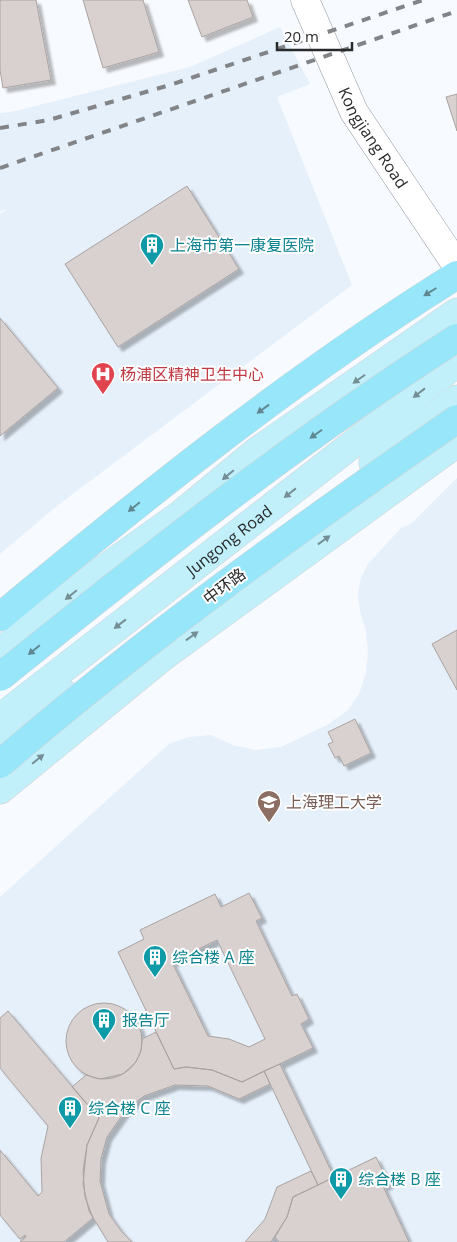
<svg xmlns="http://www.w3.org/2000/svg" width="457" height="1242" font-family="'Open Sans','Noto Sans SC',sans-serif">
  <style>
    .built { fill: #e6f0fb }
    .building { fill: #d9d1d0; stroke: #aaa3a2; fill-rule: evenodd; filter: url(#shadow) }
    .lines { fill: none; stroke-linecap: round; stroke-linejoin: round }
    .secondary-casing { stroke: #93979c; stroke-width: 29 }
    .primary-casing { stroke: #d4d4d5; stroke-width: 29 }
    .highway-casing { stroke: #d4d4d5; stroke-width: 29 }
    .secondary { stroke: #fff; stroke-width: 28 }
    .primary { stroke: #c1f0fb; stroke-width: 28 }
    .highway { stroke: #97e6f9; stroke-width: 28 }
    .rail { stroke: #828488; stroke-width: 4; stroke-dasharray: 9 9; stroke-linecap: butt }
    .highway-bridge-casing { stroke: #d4d4d5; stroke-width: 29; stroke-linecap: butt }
    .highway-bridge { stroke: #97e6f9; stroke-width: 28 }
    .oneway { fill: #608892 }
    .oneway2 { fill: #758d94 }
    .labels { text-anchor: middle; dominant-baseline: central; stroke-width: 4; stroke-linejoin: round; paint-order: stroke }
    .street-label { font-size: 16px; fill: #292a2c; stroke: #fff }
    .culture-label { font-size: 16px; fill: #0d838f; stroke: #fff; text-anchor: start }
    .health-label { font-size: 16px; fill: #be3a42; stroke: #fff; text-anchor: start }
    .education-label { font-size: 16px; fill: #785e54; stroke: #fff; text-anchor: start }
  </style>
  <defs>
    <filter id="shadow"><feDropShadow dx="4.5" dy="4.5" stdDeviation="1" flood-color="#0004"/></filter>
  </defs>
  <rect width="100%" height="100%" fill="#f7faff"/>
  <path class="built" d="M 280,27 L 310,84 L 277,97 L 352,285 L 58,505 L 0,554 L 0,214 L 7,209 L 0,211 L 0,113 L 11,112 L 190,67 Z
    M 457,478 L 457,1242 L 0,1242 L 0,897 L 169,744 L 189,737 L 211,735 L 233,745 L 255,750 L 281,747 L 327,725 L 348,710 L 359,694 L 366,673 L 368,652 L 366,631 L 360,612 L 358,593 L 361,578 L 368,564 L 400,529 L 412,523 Z"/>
  <path class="building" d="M 0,0 L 36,0 L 51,80 L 3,88 L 0,70 Z
    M 83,0 L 143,0 L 159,52 L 103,68 Z
    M 188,0 L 247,0 L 253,17 L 202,37 Z
    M 457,94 L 457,131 L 446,97 Z
    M 187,186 L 239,269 L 118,347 L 65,264 Z
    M 0,318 L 58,388 L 0,436 Z
    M 457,630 L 457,690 L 432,644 Z
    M 355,719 L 371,753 L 344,766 L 339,756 L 335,758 L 328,744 L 333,742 L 328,732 Z
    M 249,893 L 262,918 L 256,921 L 292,996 L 297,994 L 309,1019 L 301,1024 L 313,1048 L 242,1082 L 212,1070 L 186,1067 L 174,1069 L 118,952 L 144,939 L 140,930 L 215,894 L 221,907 ZM 217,940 L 265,1039 L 249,1047 L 229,1039 L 208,1036 L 172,962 Z
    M66 1041a38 38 0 1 1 76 0a38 38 0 1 1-76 0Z
    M 8,1011 L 99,1118 L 87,1145 L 83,1171 L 85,1197 L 93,1218 L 64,1242 L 20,1242 L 26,1237 L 25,1235 L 20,1239 L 0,1215 L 0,1150 L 38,1196 L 42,1192 L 41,1158 L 48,1126 L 0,1068 L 0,1018 Z
    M 156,1032 L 174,1069 L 186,1067 L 212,1070 L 242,1082 L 264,1071 L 270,1084 L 239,1099 L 208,1086 L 175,1085 L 144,1096 L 126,1110 L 107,1137 L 101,1159 L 100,1181 L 109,1214 L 122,1232 L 132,1242 L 108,1242 L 89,1211 L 83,1184 L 87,1145 L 99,1118 L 72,1087 L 86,1075 L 100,1079 L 123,1074 L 136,1062 L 141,1051 L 142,1039 Z
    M 280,1064 L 334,1177 L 318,1185 L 264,1071 Z
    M 376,1157 L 389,1184 L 383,1186 L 409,1242 L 279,1242 L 275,1237 L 287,1217 L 293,1197 Z
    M 311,1171 L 318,1185 L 293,1197 L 287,1217 L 271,1242 L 245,1242 L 265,1219 L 277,1187 Z"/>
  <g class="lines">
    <g class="secondary-casing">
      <g id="secondary">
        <path id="s1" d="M 305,0 L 354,112 L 457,266"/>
      </g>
    </g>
    <g class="primary-casing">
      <g id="primary">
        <path d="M 373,463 L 457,399"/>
        <path d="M 0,652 L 101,571 L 181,514 L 257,451 L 457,312"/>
        <path id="s2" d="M 0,718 L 457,363"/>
        <path d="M 0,743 L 65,694"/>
        <path d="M 0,790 L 164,656 L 457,443"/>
      </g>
    </g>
    <g class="highway-casing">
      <path id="highway" d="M 0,617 C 146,495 295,376 457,275"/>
    </g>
    <use href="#secondary" class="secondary"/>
    <use href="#primary" class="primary"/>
    <use href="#highway" class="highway"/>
    <path class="rail" d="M 0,128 L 49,120 L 170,85 L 423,0
      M 0,168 L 457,11"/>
    <g class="highway-bridge-casing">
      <path id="highway-bridge" d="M 0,677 C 148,558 297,440 457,338
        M 0,764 C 145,639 300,528 457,419"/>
    </g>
    <use href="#highway-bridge" class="highway-bridge"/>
  </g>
  <defs><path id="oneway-solid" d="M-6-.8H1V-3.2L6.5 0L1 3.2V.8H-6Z" transform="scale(1.25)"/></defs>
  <g class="oneway">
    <use href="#oneway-solid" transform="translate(430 292) rotate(148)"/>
    <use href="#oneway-solid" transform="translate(263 409) rotate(144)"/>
    <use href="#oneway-solid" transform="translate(316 434) rotate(145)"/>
    <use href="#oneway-solid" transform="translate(134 507) rotate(141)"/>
    <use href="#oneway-solid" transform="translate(34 650) rotate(141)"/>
  </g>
  <g class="oneway2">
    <use href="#oneway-solid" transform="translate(359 379) rotate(145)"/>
    <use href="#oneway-solid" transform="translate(419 393) rotate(142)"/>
    <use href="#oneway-solid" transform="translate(228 475) rotate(140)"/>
    <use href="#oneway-solid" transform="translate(290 493) rotate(142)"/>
    <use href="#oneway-solid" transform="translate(324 540) rotate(-36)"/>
    <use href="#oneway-solid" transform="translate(71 595) rotate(141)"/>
    <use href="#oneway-solid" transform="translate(120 624) rotate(142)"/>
    <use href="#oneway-solid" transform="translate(192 636) rotate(-36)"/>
    <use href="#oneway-solid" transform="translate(38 759) rotate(-39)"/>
  </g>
  <defs>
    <g id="building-pin" transform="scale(1.25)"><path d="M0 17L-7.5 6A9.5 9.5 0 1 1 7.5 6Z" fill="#0f9aa8" stroke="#fff"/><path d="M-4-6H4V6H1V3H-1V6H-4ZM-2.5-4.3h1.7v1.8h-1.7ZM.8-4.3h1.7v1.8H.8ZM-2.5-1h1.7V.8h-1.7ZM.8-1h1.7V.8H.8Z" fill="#fff"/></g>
    <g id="hospital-pin" transform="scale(1.25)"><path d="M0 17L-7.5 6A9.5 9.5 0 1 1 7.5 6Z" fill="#e0444e" stroke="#fff"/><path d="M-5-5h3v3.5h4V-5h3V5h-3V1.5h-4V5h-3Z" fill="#fff"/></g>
    <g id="university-pin" transform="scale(1.25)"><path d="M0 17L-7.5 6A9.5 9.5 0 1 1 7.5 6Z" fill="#8d6e63" stroke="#fff"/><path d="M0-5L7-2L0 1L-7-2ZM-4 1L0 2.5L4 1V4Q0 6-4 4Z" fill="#fff"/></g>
  </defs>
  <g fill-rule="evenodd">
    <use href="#building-pin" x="152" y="245"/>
    <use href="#hospital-pin" x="103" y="374"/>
    <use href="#university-pin" x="269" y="802"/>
    <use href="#building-pin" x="155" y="957"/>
    <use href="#building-pin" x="104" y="1020"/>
    <use href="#building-pin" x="70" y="1108"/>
    <use href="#building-pin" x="341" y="1179"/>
  </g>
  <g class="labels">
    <g class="street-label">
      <text stroke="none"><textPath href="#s1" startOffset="154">Kongjiang Road</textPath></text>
      <text stroke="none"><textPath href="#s2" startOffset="290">Jungong Road</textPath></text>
      <text transform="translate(224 586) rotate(-37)">中环路</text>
    </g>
    <g class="culture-label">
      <text x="170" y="245">上海市第一康复医院</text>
      <text x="172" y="957">综合楼 A 座</text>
      <text x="122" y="1020">报告厅</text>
      <text x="88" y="1108">综合楼 C 座</text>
      <text x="358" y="1179">综合楼 B 座</text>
    </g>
    <g class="health-label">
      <text x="120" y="374">杨浦区精神卫生中心</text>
    </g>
    <g class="education-label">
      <text x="286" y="802">上海理工大学</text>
    </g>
  </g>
  <path d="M277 42v8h75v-8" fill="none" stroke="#292a2c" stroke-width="2.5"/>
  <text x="284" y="42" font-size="15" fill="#292a2c" stroke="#ffffff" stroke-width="4" paint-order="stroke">20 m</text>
</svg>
